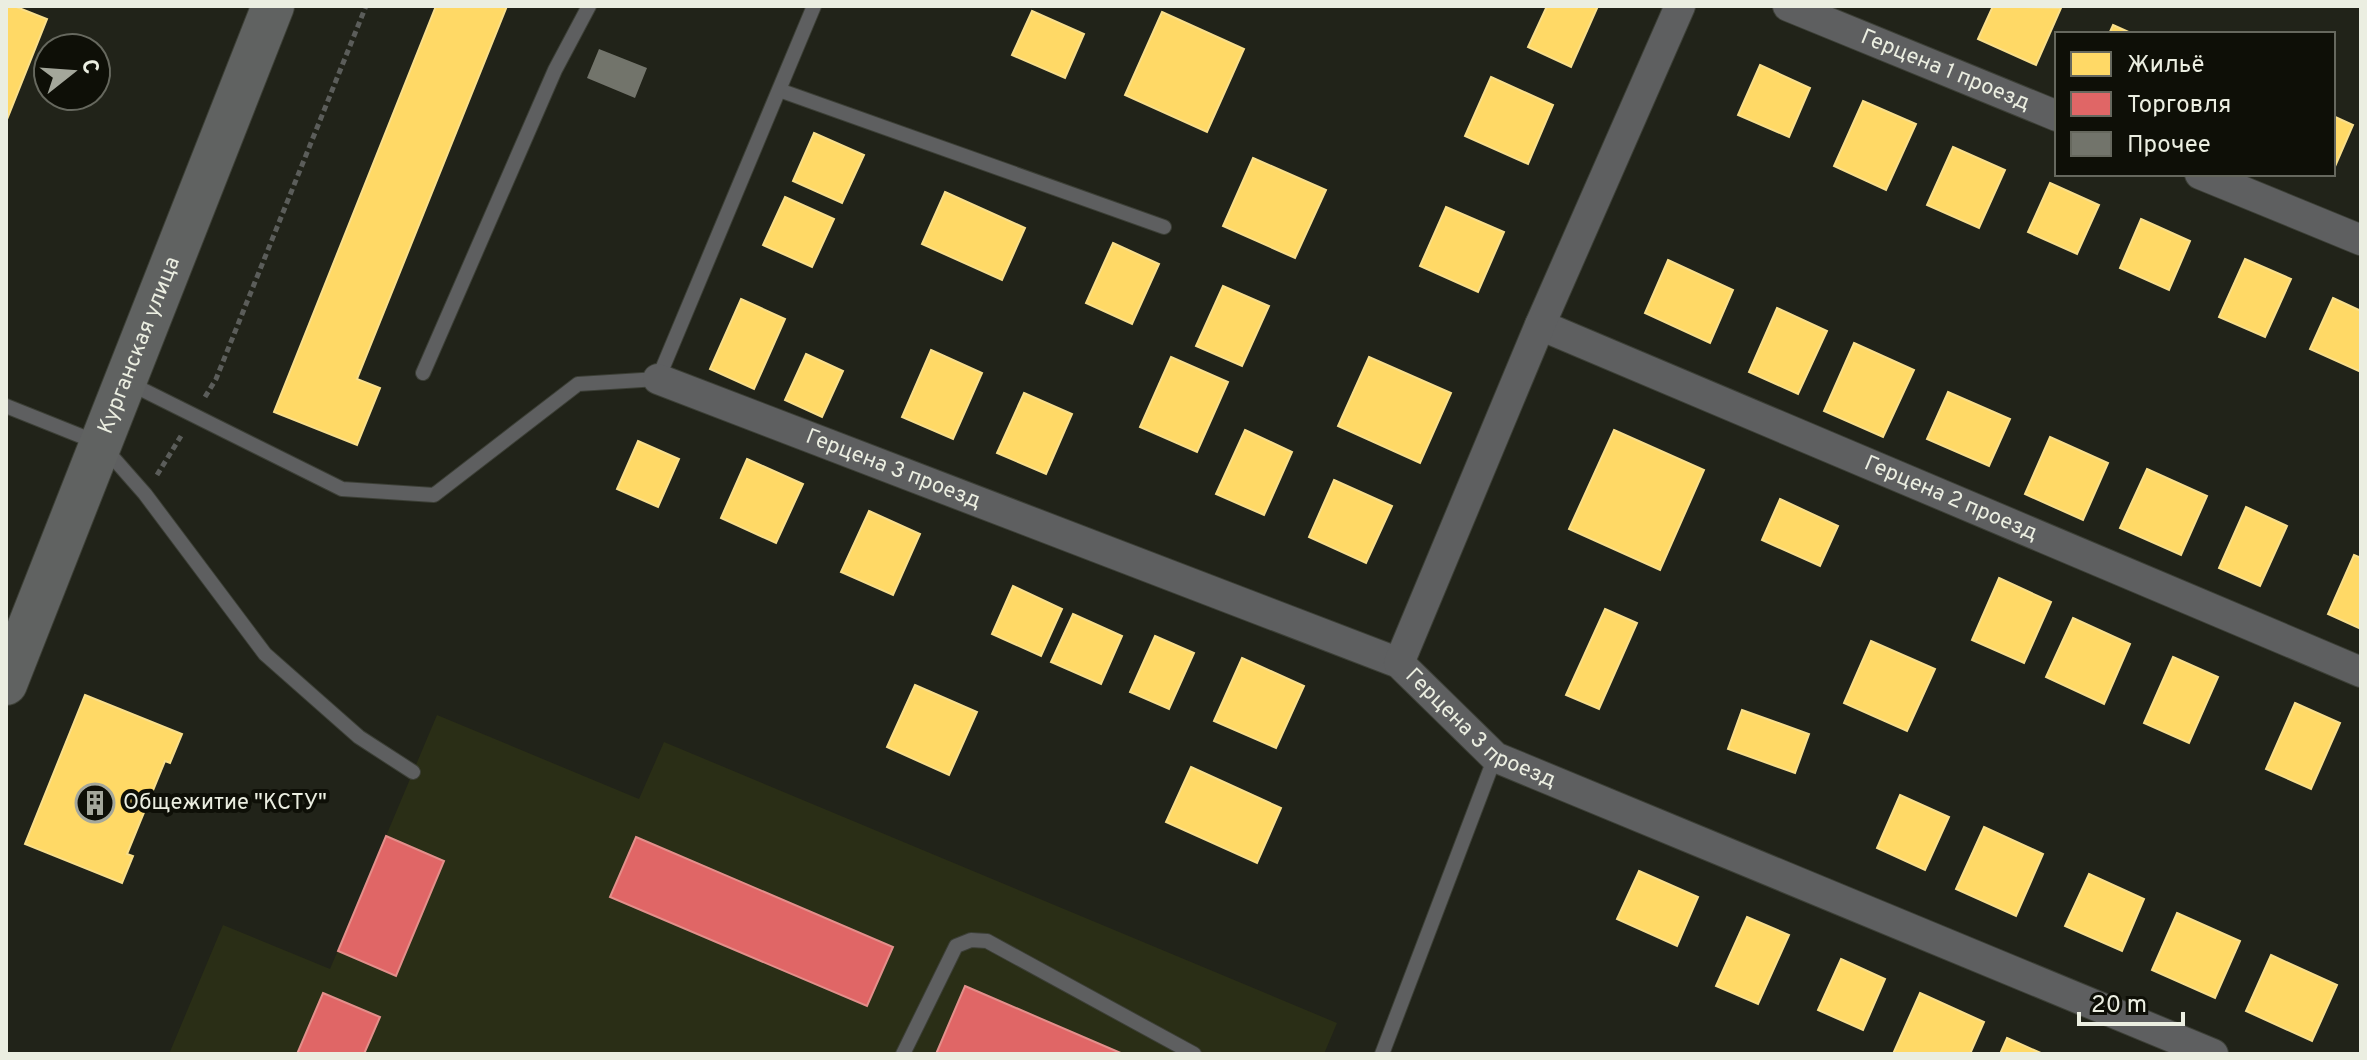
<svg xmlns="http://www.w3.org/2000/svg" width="2367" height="1060" font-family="Overpass,sans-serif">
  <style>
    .built { fill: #2a2e16 }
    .homes { fill: #ffd966; stroke: #f9df8b; stroke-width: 2 }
    .shops { fill: #e06666; stroke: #e38f8b; stroke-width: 2 }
    .building { fill: #72746b }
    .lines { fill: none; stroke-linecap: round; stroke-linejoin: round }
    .lane-casing { stroke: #3c3f36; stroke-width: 16 }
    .street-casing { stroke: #3c3f36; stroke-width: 32 }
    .secondary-casing { stroke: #3c3f36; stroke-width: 44 }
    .path { stroke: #5b5d5a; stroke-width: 5; stroke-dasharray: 6 4; stroke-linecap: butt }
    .lane { stroke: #5e5f60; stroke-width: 14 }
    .street { stroke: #5e5f60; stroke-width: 30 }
    .secondary { stroke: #606261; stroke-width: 42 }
    .labels { text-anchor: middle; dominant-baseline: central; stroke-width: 8; stroke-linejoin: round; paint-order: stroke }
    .street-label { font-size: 22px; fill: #ebeee1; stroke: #0e0f07 }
    .poi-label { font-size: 22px; fill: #ebeee1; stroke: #0e0f07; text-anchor: start }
  </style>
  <rect width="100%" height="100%" fill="#212319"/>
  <path class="built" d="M 437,715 L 639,799 L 664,742 L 1337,1023 L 1324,1054 L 169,1054 L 223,925 L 330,969 Z"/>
  <path class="homes" d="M 6,6 L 14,6 L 47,19 L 6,122 Z
    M 436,6 L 507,6 L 357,379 L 380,388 L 357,445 L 274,412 Z
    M 1547,6 L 1598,6 L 1571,67 L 1528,47 Z
    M 1993,6 L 2061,8 L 2036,65 L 1978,39 Z
    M 1032,11 L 1084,34 L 1065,78 L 1012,55 Z
    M 1162,12 L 1244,49 L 1207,132 L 1125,95 Z
    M 2113,25 L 2133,34 L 2109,34 Z
    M 1760,65 L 1810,88 L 1789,137 L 1738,115 Z
    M 1491,77 L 1553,105 L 1528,164 L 1465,136 Z
    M 1863,101 L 1916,124 L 1886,190 L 1834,166 Z
    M 2333,116 L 2353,125 L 2333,171 Z
    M 814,133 L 864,155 L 842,203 L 793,181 Z
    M 1953,147 L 2005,170 L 1979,228 L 1927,205 Z
    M 1253,158 L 1326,190 L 1295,258 L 1223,226 Z
    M 2050,183 L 2099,205 L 2077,254 L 2028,232 Z
    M 945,192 L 1025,228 L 1002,280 L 922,244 Z
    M 785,197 L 834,219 L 812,267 L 763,245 Z
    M 1446,207 L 1504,232 L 1478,292 L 1420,266 Z
    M 2141,219 L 2190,241 L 2169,290 L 2120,268 Z
    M 1113,243 L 1159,264 L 1132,324 L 1086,303 Z
    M 2245,259 L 2291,279 L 2265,337 L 2219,317 Z
    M 1668,260 L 1733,290 L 1710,343 L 1645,313 Z
    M 1223,286 L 1269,306 L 1242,366 L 1196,346 Z
    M 2333,298 L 2361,311 L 2361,372 L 2310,349 Z
    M 741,299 L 785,319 L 754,389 L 710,369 Z
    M 1777,308 L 1827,331 L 1798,394 L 1749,372 Z
    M 1854,343 L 1914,370 L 1883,437 L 1824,411 Z
    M 931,350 L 982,373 L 953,439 L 902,417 Z
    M 806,354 L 843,371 L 822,417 L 785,400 Z
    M 1171,357 L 1228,382 L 1197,452 L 1140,427 Z
    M 1369,357 L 1451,393 L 1420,463 L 1338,426 Z
    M 1948,392 L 2010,419 L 1989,466 L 1927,439 Z
    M 1024,393 L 1072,414 L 1046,474 L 997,453 Z
    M 1245,430 L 1292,452 L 1264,515 L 1216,494 Z
    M 1614,430 L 1704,470 L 1660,570 L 1569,529 Z
    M 2050,437 L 2108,463 L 2083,520 L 2025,494 Z
    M 638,441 L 679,459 L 658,507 L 617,489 Z
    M 747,459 L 803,484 L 776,543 L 721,518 Z
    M 2147,469 L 2207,496 L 2181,555 L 2120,528 Z
    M 1334,480 L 1392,506 L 1366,563 L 1309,537 Z
    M 1780,499 L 1838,526 L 1820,566 L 1762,540 Z
    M 2246,507 L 2287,526 L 2260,586 L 2219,568 Z
    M 869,511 L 920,534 L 893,595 L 841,572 Z
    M 2354,555 L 2361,558 L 2361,629 L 2328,614 Z
    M 1999,578 L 2051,602 L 2024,663 L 1972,640 Z
    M 1013,586 L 1062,609 L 1041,656 L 992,634 Z
    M 1605,609 L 1637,623 L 1599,709 L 1566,695 Z
    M 1073,614 L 1122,636 L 1101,684 L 1051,662 Z
    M 2073,618 L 2130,644 L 2104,704 L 2046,677 Z
    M 1155,636 L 1194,653 L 1169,709 L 1130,692 Z
    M 1871,641 L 1935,669 L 1907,731 L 1844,703 Z
    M 2173,657 L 2218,677 L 2189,743 L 2144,723 Z
    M 1242,658 L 1304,686 L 1276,748 L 1214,721 Z
    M 915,685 L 977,712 L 949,775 L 887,747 Z
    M 85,695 L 182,734 L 170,763 L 165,761 L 127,854 L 133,856 L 122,883 L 25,844 Z
    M 2295,703 L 2340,723 L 2311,789 L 2266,769 Z
    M 1742,710 L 1809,734 L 1795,773 L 1728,749 Z
    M 1191,767 L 1281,808 L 1257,863 L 1166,822 Z
    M 1900,795 L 1949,817 L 1925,870 L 1877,848 Z
    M 1984,827 L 2043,854 L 2016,916 L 1956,889 Z
    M 1639,871 L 1698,897 L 1677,946 L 1617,919 Z
    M 2089,874 L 2144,899 L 2122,951 L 2065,926 Z
    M 2177,913 L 2240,941 L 2215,998 L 2152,970 Z
    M 1747,917 L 1789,935 L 1758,1004 L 1716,986 Z
    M 2271,955 L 2337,985 L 2312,1041 L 2246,1011 Z
    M 1841,959 L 1885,979 L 1863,1030 L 1818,1010 Z
    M 1920,993 L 1984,1022 L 1970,1054 L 1893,1054 Z
    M 2007,1038 L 2043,1054 L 2000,1054 Z"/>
  <path class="shops" d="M 386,836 L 444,861 L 396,976 L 338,951 Z
    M 636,837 L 893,947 L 867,1006 L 610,897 Z
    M 965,986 L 1123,1054 L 936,1054 Z
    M 323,993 L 380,1017 L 364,1054 L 297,1054 Z"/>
  <path class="building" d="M 599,49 L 647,68 L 635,98 L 587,78 Z"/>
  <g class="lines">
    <g class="lane-casing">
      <path id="lane" d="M 779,90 L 1164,227
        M 423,373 L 555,70 L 589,6
        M 127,382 L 342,489 L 434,495 L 578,384 L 658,379 L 814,6
        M 6,406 L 101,444 L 145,494 L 265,654 L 359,737 L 413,772
        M 903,1054 L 956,946 L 971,940 L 987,941 L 1194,1054
        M 1382,1054 L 1495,757"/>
    </g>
    <g class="street-casing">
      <g id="street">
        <path id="s1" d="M 1788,6 L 2057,116"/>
        <path d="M 2200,174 L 2361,240"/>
        <path id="s2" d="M 1540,325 L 2361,672"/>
        <path id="s3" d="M 658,379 L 1399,663 L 1495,757 L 2213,1054"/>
        <path d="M 1399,663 L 1540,325 L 1680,6"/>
      </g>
    </g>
    <g class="secondary-casing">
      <g id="secondary">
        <path id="s4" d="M 6,684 L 273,6"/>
      </g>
    </g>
    <path class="path" d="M 205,397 L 216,379 L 366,6
      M 157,475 L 181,436"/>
    <use href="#lane" class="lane"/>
    <use href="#street" class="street"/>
    <use href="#secondary" class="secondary"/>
  </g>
  <defs>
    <g id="building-ring" transform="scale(2)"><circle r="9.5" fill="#0e0f07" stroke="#a4a79b" stroke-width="1.5"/><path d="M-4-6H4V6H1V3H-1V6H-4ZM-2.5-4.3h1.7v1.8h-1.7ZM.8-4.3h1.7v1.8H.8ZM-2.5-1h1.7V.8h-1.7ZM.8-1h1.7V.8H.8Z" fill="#a4a79b"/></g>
  </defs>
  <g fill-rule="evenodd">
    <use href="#building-ring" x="95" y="803"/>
  </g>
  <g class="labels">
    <g class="street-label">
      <text stroke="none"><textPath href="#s1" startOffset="170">Герцена 1 проезд</textPath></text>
      <text stroke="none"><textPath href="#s4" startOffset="364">Курганская улица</textPath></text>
      <text stroke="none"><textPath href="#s3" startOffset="252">Герцена 3 проезд</textPath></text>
      <text stroke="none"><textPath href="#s2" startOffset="446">Герцена 2 проезд</textPath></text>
      <text stroke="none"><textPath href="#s3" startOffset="900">Герцена 3 проезд</textPath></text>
    </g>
    <g class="poi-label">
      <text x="123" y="803">Общежитие "КСТУ"</text>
    </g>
  </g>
  <rect width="2367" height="1060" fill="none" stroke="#ebeee1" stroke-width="16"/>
  <rect x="2055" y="32" width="280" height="144" fill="#0e0f07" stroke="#66685e" stroke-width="2"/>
  <rect x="2071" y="52" width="40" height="24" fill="#ffd966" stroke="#66685e" stroke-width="2"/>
  <text x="2127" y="72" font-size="24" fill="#ebeee1">Жильё</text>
  <rect x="2071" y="92" width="40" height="24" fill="#e06666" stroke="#66685e" stroke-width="2"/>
  <text x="2127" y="112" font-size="24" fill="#ebeee1">Торговля</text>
  <rect x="2071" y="132" width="40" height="24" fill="#72746b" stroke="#66685e" stroke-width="2"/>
  <text x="2127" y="152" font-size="24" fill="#ebeee1">Прочее</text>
  <g transform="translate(72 72) rotate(73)"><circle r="38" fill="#0e0f07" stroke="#66685e" stroke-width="2"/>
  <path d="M0-6L14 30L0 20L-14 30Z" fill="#a4a79b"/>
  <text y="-12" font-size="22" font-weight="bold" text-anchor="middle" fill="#ebeee1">С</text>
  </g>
  <path d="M2079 1012v12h104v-12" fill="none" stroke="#ebeee1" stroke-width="4"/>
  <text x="2091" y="1012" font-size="24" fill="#ebeee1" stroke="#0e0f07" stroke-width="6" paint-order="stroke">20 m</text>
</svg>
